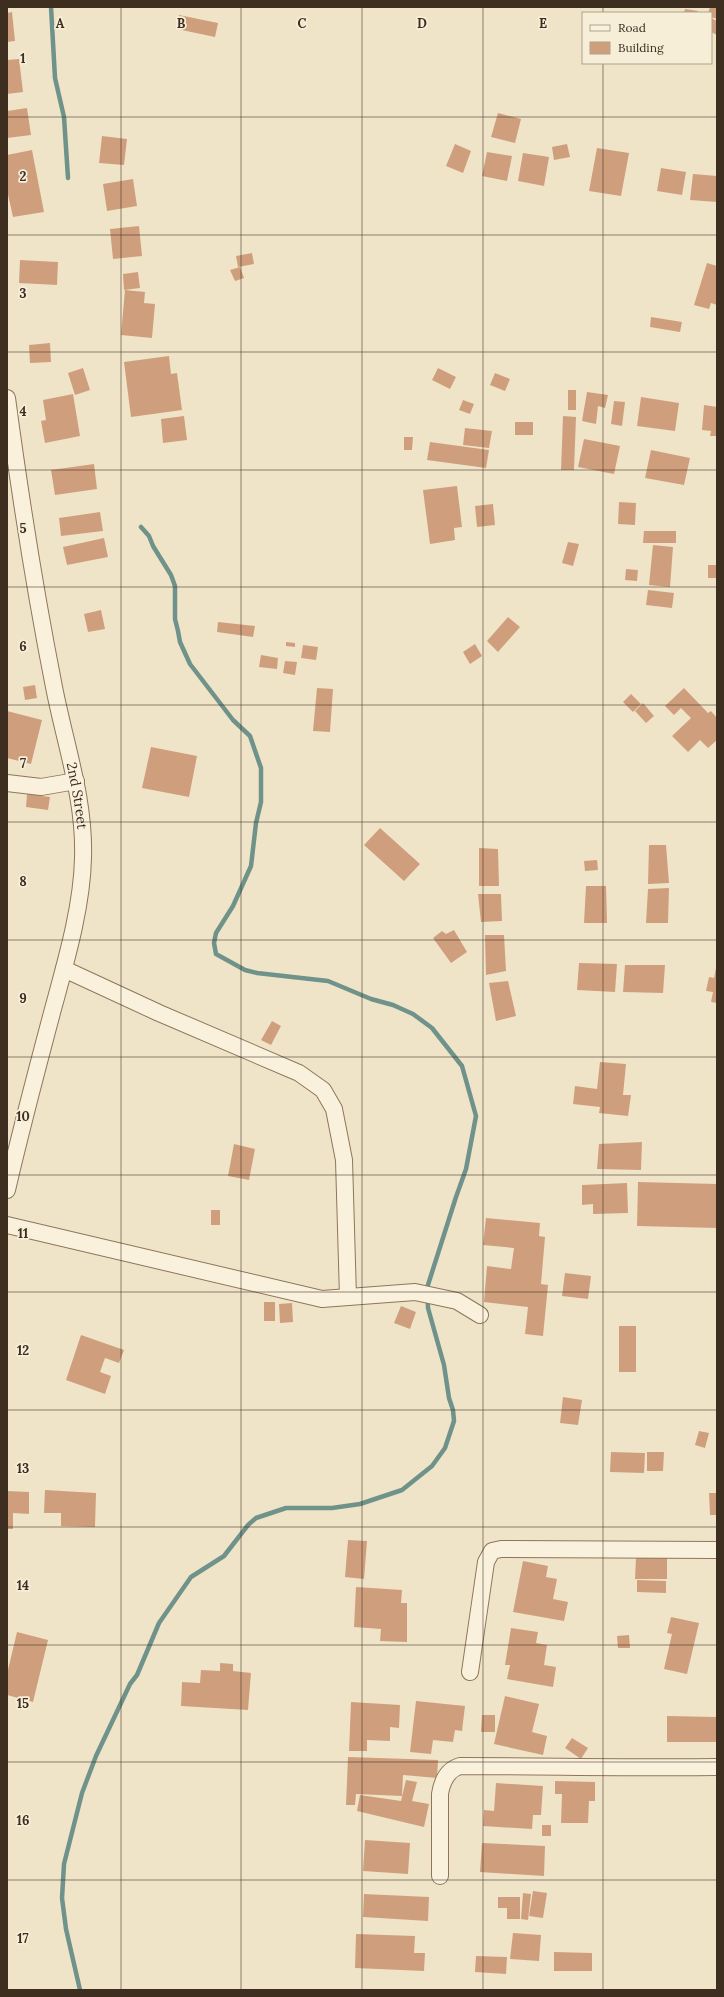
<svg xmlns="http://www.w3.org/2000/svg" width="724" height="1997" font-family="Lora,serif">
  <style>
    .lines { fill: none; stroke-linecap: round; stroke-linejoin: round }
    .stream { stroke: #6f938a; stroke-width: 4.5 }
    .building { fill: #cf9f7d }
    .minor-casing { stroke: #8d765c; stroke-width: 18 }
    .minor { stroke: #faf1dc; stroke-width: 16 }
    .grid { fill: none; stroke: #3d2e20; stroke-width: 1; stroke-opacity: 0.55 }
    .labels { text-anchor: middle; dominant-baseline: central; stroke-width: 3.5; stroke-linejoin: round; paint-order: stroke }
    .street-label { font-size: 14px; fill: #3d2e20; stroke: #f7eed8 }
    .grid-label { font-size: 13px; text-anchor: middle; font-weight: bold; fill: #3d2e20; stroke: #f7eed8; stroke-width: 3.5; stroke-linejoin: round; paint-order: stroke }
  </style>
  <rect width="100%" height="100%" fill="#f0e4c8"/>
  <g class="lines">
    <path class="stream" d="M 51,7 L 55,78 L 64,117 L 68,178
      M 80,1990 L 66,1929 L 62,1898 L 64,1864 L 82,1793 L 96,1756 L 130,1684 L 137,1675 L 159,1623 L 191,1577 L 224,1556 L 248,1525 L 256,1518 L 286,1508 L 332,1508 L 360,1504 L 402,1490 L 432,1466 L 445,1448 L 454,1421 L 453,1410 L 449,1398 L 444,1365 L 428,1308 L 427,1288 L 456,1197 L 466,1169 L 476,1116 L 462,1066 L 432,1028 L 413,1014 L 393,1005 L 371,999 L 328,981 L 257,973 L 245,970 L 216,954 L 214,943 L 216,933 L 233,906 L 251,866 L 256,823 L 261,802 L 261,768 L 250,736 L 233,720 L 190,664 L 180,642 L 178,631 L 175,619 L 175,586 L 171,575 L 153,546 L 149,536 L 141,527"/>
  </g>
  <path class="building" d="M 710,7 L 717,7 L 717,19 L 711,17 L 711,13 L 708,13 Z
    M 685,9 L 698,11 L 697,13 L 684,13 Z
    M 12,12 L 15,41 L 7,42 L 7,13 Z
    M 179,15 L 218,23 L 215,37 L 177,29 Z
    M 711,18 L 717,21 L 717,35 L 711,32 Z
    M 19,59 L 23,92 L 7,94 L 7,60 Z
    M 27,108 L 31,135 L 7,138 L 7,111 Z
    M 498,113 L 521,119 L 515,143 L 491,137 Z
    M 102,136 L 127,139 L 124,165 L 99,163 Z
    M 455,144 L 471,151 L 463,173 L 446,166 Z
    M 567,144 L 570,157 L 554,160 L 552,147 Z
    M 597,148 L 629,153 L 621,196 L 589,191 Z
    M 32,150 L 44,212 L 13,217 L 7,190 L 7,155 Z
    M 487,152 L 512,156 L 507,181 L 482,176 Z
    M 523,153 L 549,157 L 544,186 L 518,181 Z
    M 661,168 L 686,172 L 682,195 L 657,191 Z
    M 693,174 L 717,176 L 717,202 L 690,200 Z
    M 133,179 L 137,206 L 107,211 L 103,184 Z
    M 139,226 L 142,256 L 113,259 L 110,229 Z
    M 252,253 L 254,264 L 238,267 L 236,256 Z
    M 20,260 L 58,262 L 57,285 L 19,283 Z
    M 707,263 L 717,266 L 717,305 L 711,303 L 709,309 L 694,305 Z
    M 240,267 L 244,278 L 235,281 L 230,270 Z
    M 138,272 L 140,288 L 124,290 L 123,274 Z
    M 125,290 L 145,292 L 144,303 L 155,304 L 152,338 L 121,335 Z
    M 651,317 L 682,322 L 680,332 L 650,327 Z
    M 50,343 L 51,362 L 30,363 L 29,345 Z
    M 169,356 L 171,374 L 177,373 L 182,410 L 131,417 L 124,362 Z
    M 83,368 L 90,390 L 75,395 L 68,373 Z
    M 438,368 L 456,377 L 450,389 L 432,380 Z
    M 495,373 L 510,379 L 505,391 L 490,385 Z
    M 568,390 L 576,390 L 576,410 L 568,410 Z
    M 587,392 L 608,395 L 605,408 L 598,406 L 596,424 L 582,421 Z
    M 73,394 L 80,436 L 45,443 L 41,421 L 46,420 L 43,400 Z
    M 641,397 L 679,403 L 675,431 L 637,426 Z
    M 463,400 L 474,404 L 470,414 L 459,410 Z
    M 614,401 L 625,402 L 622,426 L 611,424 Z
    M 704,405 L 717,407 L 717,436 L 710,436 L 711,431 L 702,430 Z
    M 184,416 L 187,440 L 163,443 L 161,419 Z
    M 563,416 L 576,417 L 574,470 L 561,470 Z
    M 515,422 L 533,422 L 533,435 L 515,435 Z
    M 465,428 L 492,431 L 489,448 L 463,445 Z
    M 404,437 L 413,437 L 412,450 L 404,450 Z
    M 584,439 L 620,446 L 614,474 L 578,467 Z
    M 430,442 L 489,450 L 486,468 L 427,460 Z
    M 651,450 L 690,458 L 684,485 L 645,478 Z
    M 94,464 L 97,489 L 55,495 L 51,470 Z
    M 457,486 L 462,527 L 454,528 L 455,540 L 430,544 L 423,490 Z
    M 619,502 L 636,503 L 635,525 L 618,524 Z
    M 493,504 L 495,525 L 477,527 L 475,506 Z
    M 100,512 L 103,531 L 61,536 L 59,518 Z
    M 644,531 L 676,531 L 676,543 L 643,543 Z
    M 104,538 L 108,557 L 67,565 L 63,547 Z
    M 568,542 L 579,544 L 573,566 L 562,563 Z
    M 653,545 L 673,547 L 670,587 L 649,585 Z
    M 708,565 L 717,565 L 717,578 L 708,578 Z
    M 626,569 L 638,570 L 637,581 L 625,580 Z
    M 648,590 L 674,593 L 672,608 L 646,605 Z
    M 101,610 L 105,629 L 88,632 L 84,614 Z
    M 508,617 L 520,627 L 498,652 L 487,641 Z
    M 218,622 L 255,626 L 253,637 L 217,632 Z
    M 286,642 L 295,643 L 295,647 L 286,646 Z
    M 475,644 L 482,656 L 470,664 L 463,652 Z
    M 303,645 L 318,647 L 316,660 L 301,658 Z
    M 261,655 L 278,658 L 277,669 L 259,667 Z
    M 285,661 L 297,662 L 295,675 L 283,673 Z
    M 35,685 L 37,698 L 25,700 L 23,687 Z
    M 317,688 L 333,689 L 330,732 L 313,731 Z
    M 684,688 L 708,713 L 711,711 L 717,718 L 717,740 L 708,748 L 700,740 L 688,752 L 672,736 L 691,718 L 681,708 L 674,715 L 665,706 Z
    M 631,694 L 641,704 L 633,712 L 623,702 Z
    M 643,703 L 654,716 L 646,723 L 635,711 Z
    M 7,711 L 42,720 L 31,764 L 7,758 Z
    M 151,747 L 197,756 L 189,797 L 142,788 Z
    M 27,794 L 50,797 L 48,810 L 26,807 Z
    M 380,828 L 420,864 L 404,881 L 364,845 Z
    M 649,845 L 666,845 L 669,883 L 648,884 Z
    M 479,848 L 498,849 L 499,886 L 479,886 Z
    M 597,860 L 598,870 L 585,871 L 584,861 Z
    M 586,886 L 606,886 L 607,923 L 584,923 Z
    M 669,888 L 668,923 L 646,923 L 648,889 Z
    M 478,894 L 501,894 L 502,921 L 481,922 Z
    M 454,930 L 467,952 L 451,963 L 433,938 L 442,931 L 446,934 Z
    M 485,935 L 504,935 L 506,971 L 486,975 Z
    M 579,963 L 617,964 L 615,992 L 577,990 Z
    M 625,965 L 665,965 L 663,993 L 623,992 Z
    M 716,968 L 717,968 L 717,1003 L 711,1002 L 713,992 L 706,991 L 709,977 L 714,978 Z
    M 508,981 L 516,1016 L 496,1021 L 489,983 Z
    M 272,1021 L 281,1026 L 271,1045 L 261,1040 Z
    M 600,1062 L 626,1064 L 623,1095 L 631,1095 L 628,1116 L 599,1113 L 600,1107 L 573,1104 L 575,1086 L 597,1089 Z
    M 642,1142 L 641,1170 L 597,1169 L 599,1144 Z
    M 234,1144 L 255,1149 L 249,1180 L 228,1176 Z
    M 638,1182 L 717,1184 L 717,1228 L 637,1226 Z
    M 627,1183 L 628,1213 L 593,1214 L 593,1204 L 582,1205 L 582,1185 Z
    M 211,1210 L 220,1210 L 220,1225 L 211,1225 Z
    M 486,1218 L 540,1223 L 539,1236 L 545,1237 L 541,1284 L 548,1285 L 543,1336 L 525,1334 L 528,1307 L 484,1302 L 487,1266 L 511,1269 L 514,1248 L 483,1245 Z
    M 565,1273 L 591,1276 L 588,1299 L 562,1296 Z
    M 264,1302 L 275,1302 L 275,1321 L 264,1321 Z
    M 292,1303 L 293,1322 L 280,1323 L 279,1304 Z
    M 401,1306 L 416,1312 L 410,1329 L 394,1323 Z
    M 619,1326 L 636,1326 L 636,1372 L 619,1372 Z
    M 81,1335 L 124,1350 L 119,1363 L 105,1358 L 100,1372 L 111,1376 L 105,1394 L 66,1380 Z
    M 563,1397 L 582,1400 L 578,1425 L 560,1423 Z
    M 699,1431 L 709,1433 L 705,1448 L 695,1445 Z
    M 611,1452 L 645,1453 L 644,1473 L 610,1472 Z
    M 647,1452 L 664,1452 L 663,1471 L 647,1471 Z
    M 45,1490 L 96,1493 L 95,1527 L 61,1526 L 61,1513 L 44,1513 Z
    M 7,1491 L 29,1492 L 29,1514 L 13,1513 L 13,1529 L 7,1529 Z
    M 709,1493 L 717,1493 L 717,1515 L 710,1515 Z
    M 348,1540 L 367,1541 L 364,1579 L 345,1577 Z
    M 636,1557 L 667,1557 L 667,1579 L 635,1579 Z
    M 523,1561 L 548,1566 L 546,1577 L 557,1579 L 553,1599 L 568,1602 L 564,1621 L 513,1612 Z
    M 637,1580 L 666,1581 L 666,1593 L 637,1592 Z
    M 356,1587 L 402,1590 L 401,1603 L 407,1603 L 407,1642 L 380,1641 L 381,1629 L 354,1627 Z
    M 671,1617 L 699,1623 L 687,1674 L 664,1669 L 672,1634 L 667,1633 Z
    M 511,1628 L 538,1632 L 536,1643 L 547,1645 L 544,1665 L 556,1667 L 553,1687 L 507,1679 L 510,1665 L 505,1665 Z
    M 17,1632 L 48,1640 L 33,1702 L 7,1695 L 7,1674 Z
    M 629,1635 L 630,1648 L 618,1648 L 617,1636 Z
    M 220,1663 L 233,1664 L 233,1671 L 251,1673 L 248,1710 L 181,1706 L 182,1682 L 200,1683 L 201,1670 L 220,1671 Z
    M 505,1696 L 539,1704 L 532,1732 L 547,1736 L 543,1755 L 494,1744 Z
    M 416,1701 L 465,1706 L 462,1731 L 455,1730 L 453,1742 L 433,1740 L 431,1754 L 410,1752 Z
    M 351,1702 L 400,1705 L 399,1728 L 390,1727 L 390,1741 L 367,1740 L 367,1751 L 349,1751 Z
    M 482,1715 L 495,1715 L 495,1732 L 481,1732 Z
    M 667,1716 L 717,1717 L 717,1742 L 667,1742 Z
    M 572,1738 L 588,1748 L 581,1759 L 565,1748 Z
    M 348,1757 L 438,1760 L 437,1778 L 403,1775 L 402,1796 L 356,1794 L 355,1805 L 346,1805 Z
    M 406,1780 L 417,1782 L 412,1801 L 429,1804 L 424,1827 L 357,1811 L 360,1795 L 401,1801 Z
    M 555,1781 L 595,1782 L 595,1801 L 589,1801 L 588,1823 L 561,1823 L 562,1794 L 555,1794 Z
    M 496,1783 L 543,1786 L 541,1815 L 533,1815 L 532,1829 L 483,1826 L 484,1810 L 494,1811 Z
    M 542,1825 L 551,1825 L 551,1836 L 542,1836 Z
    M 365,1840 L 410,1843 L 408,1874 L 363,1871 Z
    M 482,1843 L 545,1846 L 544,1876 L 480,1872 Z
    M 533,1891 L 547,1893 L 543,1918 L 529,1916 Z
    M 523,1893 L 531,1894 L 528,1920 L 521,1919 Z
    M 364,1894 L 429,1897 L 428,1921 L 363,1917 Z
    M 498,1897 L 520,1897 L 520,1919 L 507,1919 L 507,1908 L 498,1908 Z
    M 513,1933 L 541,1935 L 539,1961 L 510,1959 Z
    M 356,1934 L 415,1936 L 414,1953 L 425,1953 L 424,1971 L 355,1968 Z
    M 554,1952 L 592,1953 L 592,1971 L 554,1971 Z
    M 476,1956 L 507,1957 L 506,1974 L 475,1972 Z"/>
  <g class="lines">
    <g class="minor-casing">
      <g id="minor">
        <path id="s1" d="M 7,398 C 20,495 35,591 54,687 C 65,744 85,799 83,858 C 82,907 66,961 53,1009 C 37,1069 21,1129 7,1190"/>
        <path d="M 7,783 L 41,787 L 76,781"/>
        <path d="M 64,969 L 159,1013 L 299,1073 L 323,1090 L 334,1109 L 344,1160 L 348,1297"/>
        <path d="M 7,1225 L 322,1299 L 415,1292 L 457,1301 L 480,1315"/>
        <path d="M 470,1672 L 486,1562 L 492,1551 L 501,1549 L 717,1550"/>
        <path d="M 440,1876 L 440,1794 C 442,1781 447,1770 460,1766 C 546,1766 631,1768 717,1767"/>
      </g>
    </g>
    <use href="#minor" class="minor"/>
  </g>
  <path class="grid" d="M 121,7 L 121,1990M 241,7 L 241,1990M 362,7 L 362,1990M 483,7 L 483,1990M 603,7 L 603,13M 603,63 L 603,1990M 7,117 L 717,117M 7,235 L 717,235M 7,352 L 717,352M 7,470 L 717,470M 7,587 L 717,587M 7,705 L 717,705M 7,822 L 717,822M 7,940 L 717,940M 7,1057 L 717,1057M 7,1175 L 717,1175M 7,1292 L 717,1292M 7,1410 L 717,1410M 7,1527 L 717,1527M 7,1645 L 717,1645M 7,1762 L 717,1762M 7,1880 L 717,1880"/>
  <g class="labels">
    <g class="street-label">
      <text stroke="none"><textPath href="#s1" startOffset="404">2nd Street</textPath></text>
    </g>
  </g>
  <g class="grid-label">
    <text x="60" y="28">A</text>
    <text x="181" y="28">B</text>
    <text x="302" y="28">C</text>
    <text x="422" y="28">D</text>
    <text x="543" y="28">E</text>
    <text x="23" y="63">1</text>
    <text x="23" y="181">2</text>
    <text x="23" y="298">3</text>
    <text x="23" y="416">4</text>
    <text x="23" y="533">5</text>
    <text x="23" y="651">6</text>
    <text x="23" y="768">7</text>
    <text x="23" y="886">8</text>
    <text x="23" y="1003">9</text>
    <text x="23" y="1121">10</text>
    <text x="23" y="1238">11</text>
    <text x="23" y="1355">12</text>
    <text x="23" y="1473">13</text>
    <text x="23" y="1590">14</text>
    <text x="23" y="1708">15</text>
    <text x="23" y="1825">16</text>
    <text x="23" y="1943">17</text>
  </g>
  <rect width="724" height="1997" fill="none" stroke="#3d2e20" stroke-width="16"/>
  <rect x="582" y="12" width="130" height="52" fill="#f7eed8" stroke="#ada18e"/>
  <rect x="590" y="25" width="20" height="6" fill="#faf1dc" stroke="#ada18e"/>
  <text x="618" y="32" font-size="12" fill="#3d2e20">Road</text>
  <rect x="590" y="42" width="20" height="12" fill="#cf9f7d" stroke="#ada18e"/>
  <text x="618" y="52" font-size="12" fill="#3d2e20">Building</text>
</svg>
